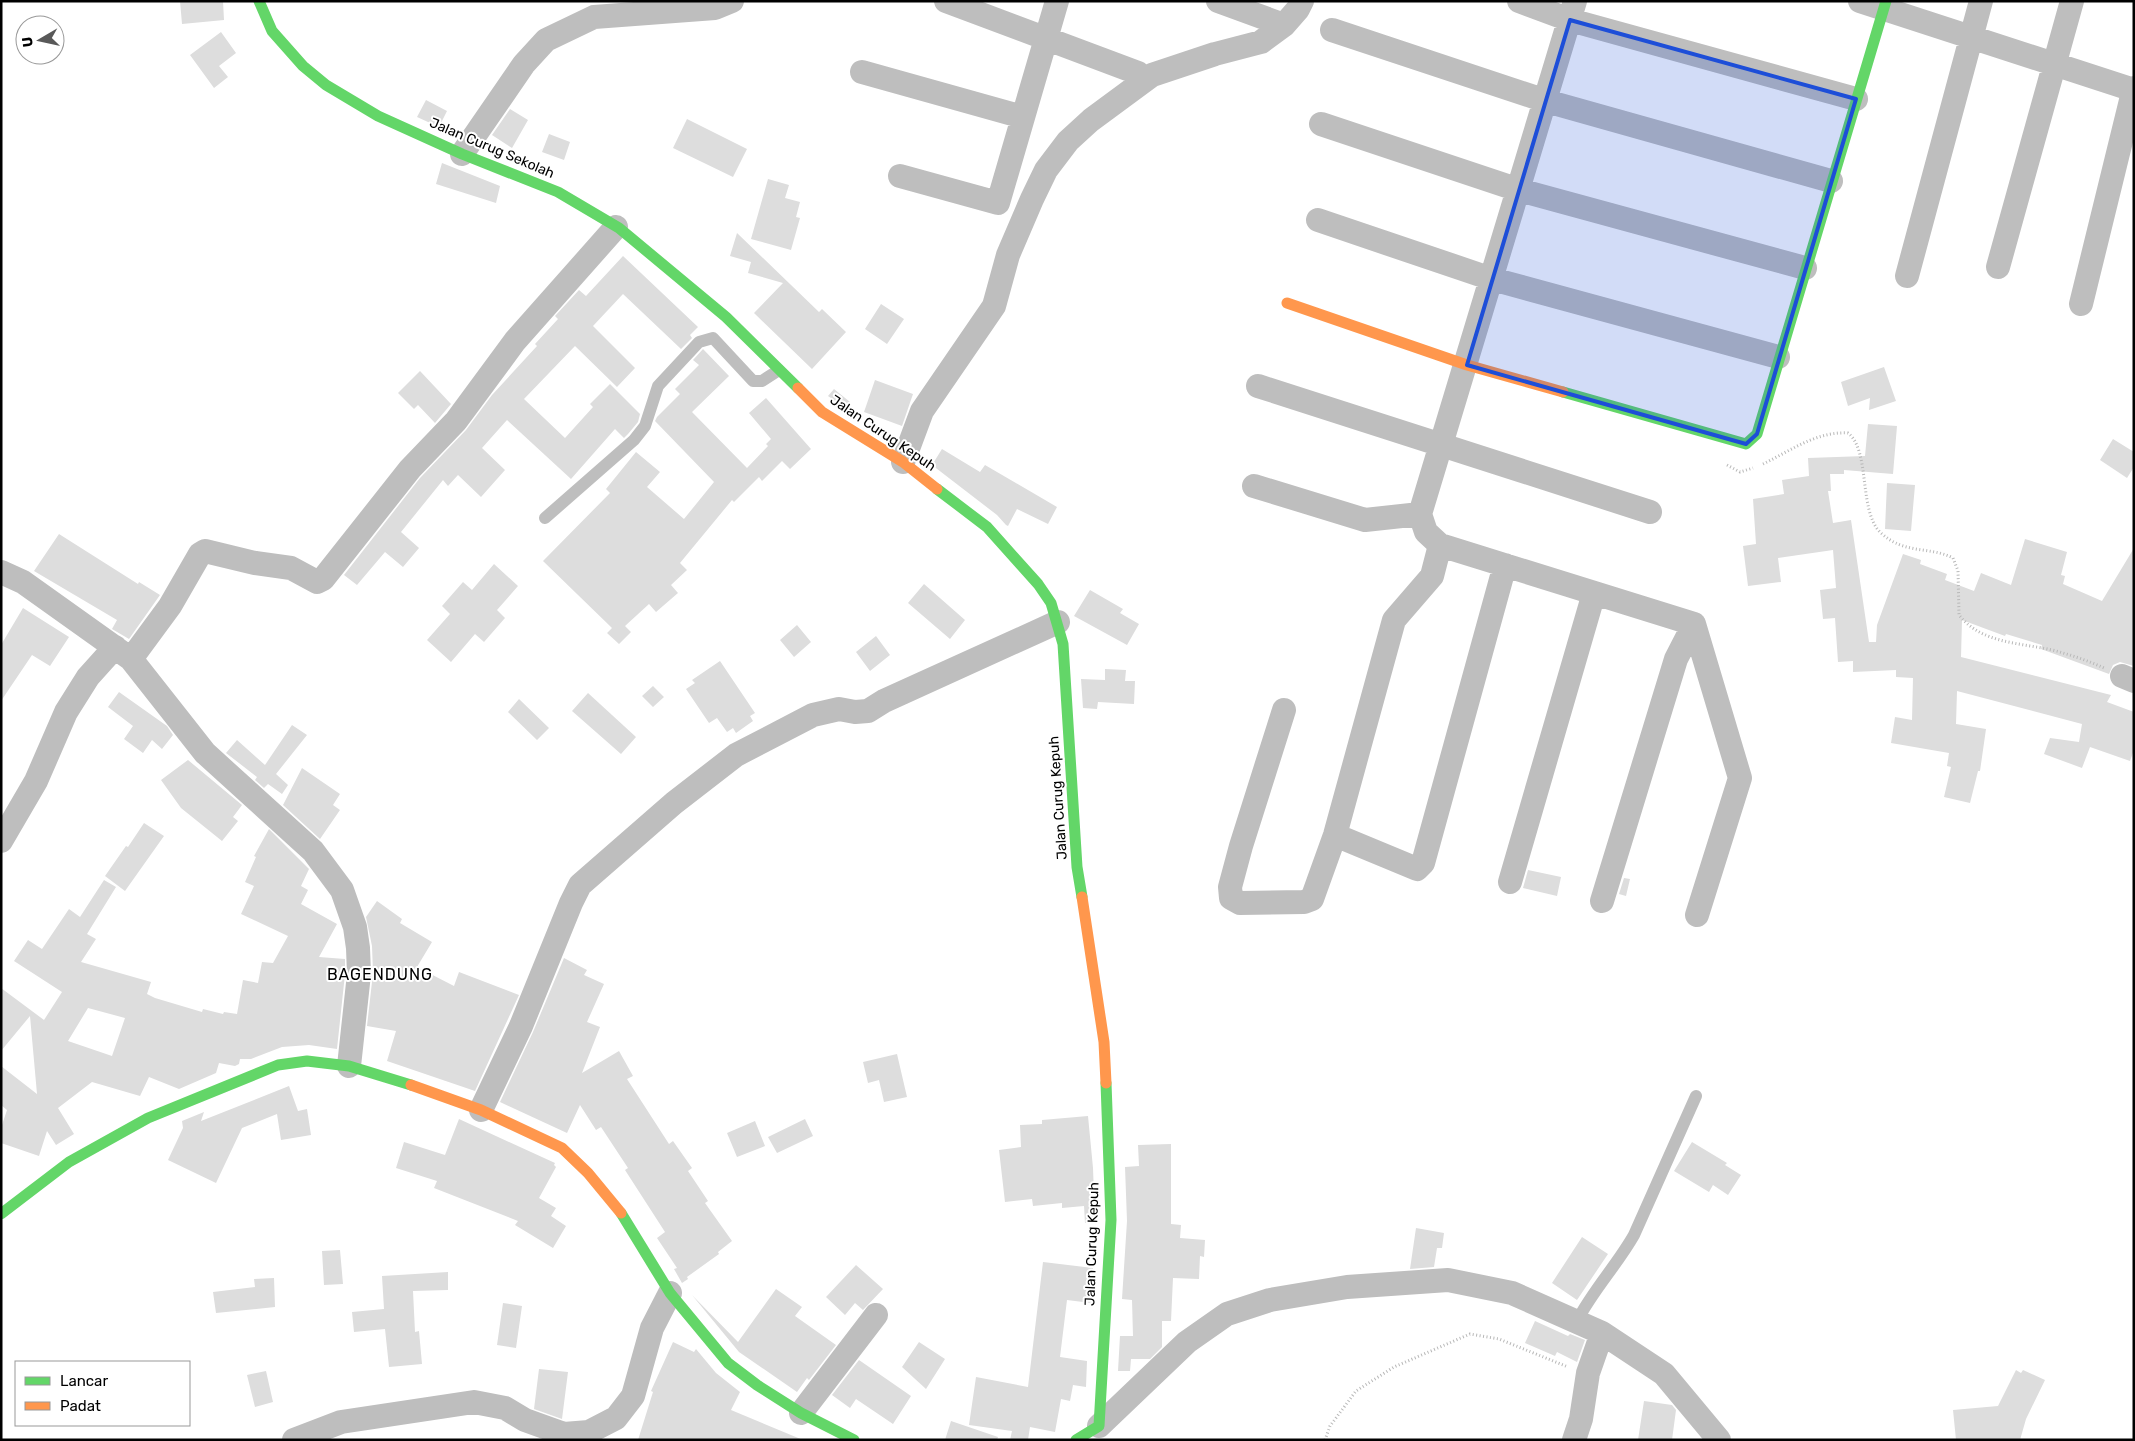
<svg xmlns="http://www.w3.org/2000/svg" width="2135" height="1441" font-family="Rubik,sans-serif">
  <style>
    .building { fill: #ddd; fill-rule: evenodd }
    .lines { fill: none; stroke-linecap: round; stroke-linejoin: round }
    .path { stroke: #b8b8b8; stroke-width: 3; stroke-dasharray: 1 2.5; stroke-linecap: butt }
    .lane { stroke: #bebebe; stroke-width: 12 }
    .street { stroke: #bebebe; stroke-width: 24 }
    .fast { stroke: #63d668; stroke-width: 11 }
    .slow { stroke: #ff974d; stroke-width: 11 }
    .marked { fill: #1d4ed8; fill-opacity: 0.2; stroke: #1d4ed8; stroke-width: 4; stroke-linejoin: round }
    .labels { text-anchor: middle; dominant-baseline: central; stroke-width: 4; stroke-linejoin: round; paint-order: stroke }
    .street-label { font-size: 14px; fill: #000; stroke: #fff }
    .quarter-label { font-size: 16px; letter-spacing: 1px; fill: #000; stroke: #fff }
  </style>
  <rect width="100%" height="100%" fill="#fff"/>
  <path class="building" d="M 180,1 L 223,1 L 224,20 L 182,24 Z
    M 221,32 L 236,53 L 219,66 L 228,77 L 214,88 L 190,55 Z
    M 426,100 L 447,111 L 439,127 L 417,117 Z
    M 510,109 L 528,120 L 512,148 L 492,135 Z
    M 687,119 L 747,149 L 733,177 L 673,148 Z
    M 549,134 L 570,142 L 564,160 L 542,152 Z
    M 442,163 L 500,186 L 496,203 L 436,184 Z
    M 768,179 L 789,185 L 785,198 L 800,202 L 796,217 L 800,218 L 791,250 L 751,239 Z
    M 737,233 L 819,312 L 822,309 L 846,332 L 812,369 L 754,313 L 783,283 L 748,273 L 751,262 L 730,256 Z
    M 623,256 L 698,327 L 690,335 L 692,338 L 681,349 L 623,294 L 593,326 L 635,368 L 617,387 L 575,346 L 524,399 L 565,438 L 593,407 L 590,404 L 610,384 L 640,414 L 638,422 L 628,434 L 624,438 L 615,429 L 571,479 L 507,420 L 482,448 L 505,470 L 481,497 L 458,475 L 448,486 L 443,480 L 401,532 L 419,548 L 403,567 L 385,552 L 357,585 L 344,575 L 420,478 L 466,430 L 492,395 L 537,346 L 535,344 L 558,319 L 555,316 L 579,290 L 586,296 Z
    M 881,304 L 904,319 L 887,344 L 865,329 Z
    M 703,349 L 729,376 L 692,412 L 747,468 L 768,446 L 766,444 L 771,439 L 749,413 L 766,398 L 811,449 L 790,469 L 782,461 L 762,481 L 759,477 L 734,502 L 732,500 L 680,563 L 687,570 L 671,585 L 678,593 L 656,612 L 649,604 L 625,626 L 631,632 L 619,644 L 607,633 L 612,628 L 543,561 L 610,493 L 606,489 L 636,452 L 660,472 L 647,487 L 684,519 L 714,482 L 655,421 L 657,417 L 680,394 L 675,389 L 699,365 L 693,360 Z
    M 1884,367 L 1896,401 L 1869,410 L 1870,398 L 1848,406 L 1841,382 Z
    M 420,371 L 451,404 L 435,423 L 418,405 L 414,409 L 398,393 Z
    M 875,380 L 913,394 L 902,426 L 864,412 Z
    M 834,389 L 850,402 L 845,408 L 828,396 Z
    M 1868,424 L 1897,426 L 1893,474 L 1844,470 L 1844,474 L 1830,474 L 1831,491 L 1828,491 L 1833,523 L 1851,520 L 1869,642 L 1876,642 L 1877,625 L 1903,554 L 1921,560 L 1920,564 L 1947,574 L 1945,580 L 1974,591 L 1981,573 L 2011,585 L 2025,539 L 2067,552 L 2061,575 L 2065,576 L 2063,584 L 2102,601 L 2134,548 L 2134,666 L 2120,662 L 2113,665 L 2109,674 L 2041,649 L 2042,645 L 2006,634 L 2005,636 L 1962,620 L 1961,657 L 2111,695 L 2107,702 L 2134,712 L 2134,750 L 2130,761 L 2090,747 L 2082,768 L 2044,754 L 2050,738 L 2079,742 L 2082,724 L 1957,691 L 1956,724 L 1986,729 L 1980,771 L 1978,771 L 1970,803 L 1944,797 L 1951,767 L 1947,766 L 1949,753 L 1891,743 L 1895,717 L 1912,720 L 1913,678 L 1896,677 L 1896,670 L 1853,672 L 1853,661 L 1838,662 L 1835,618 L 1823,619 L 1820,590 L 1836,588 L 1833,550 L 1778,558 L 1781,582 L 1748,586 L 1743,546 L 1756,544 L 1753,499 L 1784,494 L 1782,480 L 1809,476 L 1808,458 L 1865,456 Z
    M 2113,439 L 2134,452 L 2134,467 L 2127,478 L 2100,460 Z
    M 942,449 L 980,472 L 985,465 L 1057,507 L 1048,524 L 1017,509 L 1008,526 L 1006,525 L 997,515 L 932,465 Z
    M 1887,483 L 1915,485 L 1911,531 L 1885,529 Z
    M 59,534 L 138,584 L 139,582 L 160,595 L 129,639 L 112,629 L 117,620 L 34,571 Z
    M 494,564 L 518,586 L 497,610 L 505,618 L 484,642 L 475,634 L 451,662 L 427,640 L 450,614 L 442,606 L 463,582 L 472,590 Z
    M 924,584 L 965,620 L 950,639 L 908,603 Z
    M 1090,590 L 1123,609 L 1120,613 L 1139,624 L 1127,645 L 1074,616 Z
    M 23,608 L 69,637 L 50,666 L 32,655 L 1,701 L 1,645 Z
    M 797,625 L 811,642 L 794,657 L 780,640 Z
    M 876,636 L 890,655 L 870,671 L 856,652 Z
    M 720,661 L 755,713 L 750,716 L 753,721 L 736,733 L 733,728 L 727,732 L 717,718 L 709,723 L 686,689 L 695,683 L 692,680 Z
    M 1105,669 L 1126,670 L 1125,681 L 1135,681 L 1134,704 L 1098,702 L 1097,709 L 1083,708 L 1081,679 L 1105,680 Z
    M 653,686 L 664,697 L 653,707 L 642,696 Z
    M 119,692 L 167,726 L 173,735 L 162,749 L 152,740 L 143,753 L 124,739 L 133,726 L 108,707 Z
    M 588,693 L 636,737 L 621,754 L 572,711 Z
    M 519,699 L 549,728 L 537,740 L 508,712 Z
    M 292,725 L 307,735 L 276,774 L 288,785 L 282,794 L 268,784 L 264,788 L 255,780 L 257,777 L 226,753 L 237,740 L 265,765 Z
    M 188,760 L 242,805 L 233,817 L 238,821 L 222,841 L 181,808 L 161,780 Z
    M 302,768 L 340,794 L 333,805 L 340,810 L 320,839 L 283,805 Z
    M 144,823 L 164,836 L 125,891 L 105,876 L 126,846 L 128,847 Z
    M 269,829 L 309,869 L 301,886 L 308,890 L 301,904 L 337,924 L 319,957 L 345,959 L 345,974 L 337,1049 L 309,1045 L 282,1047 L 251,1059 L 240,1059 L 239,1064 L 235,1066 L 219,1063 L 216,1073 L 179,1089 L 149,1077 L 140,1096 L 92,1082 L 58,1108 L 74,1134 L 56,1145 L 47,1131 L 39,1156 L 1,1143 L 1,1128 L 7,1110 L 1,1105 L 1,1066 L 37,1094 L 30,1016 L 1,1051 L 1,988 L 44,1020 L 62,992 L 14,961 L 28,940 L 42,949 L 69,909 L 80,917 L 104,880 L 116,887 L 87,934 L 96,939 L 81,962 L 151,982 L 147,994 L 155,998 L 202,1012 L 203,1009 L 223,1014 L 224,1012 L 237,1014 L 243,980 L 258,983 L 262,962 L 273,963 L 288,936 L 241,914 L 254,886 L 245,882 L 256,857 L 254,856 ZM 88,1008 L 125,1018 L 112,1056 L 68,1041 Z
    M 1528,870 L 1561,877 L 1557,896 L 1523,888 Z
    M 1624,878 L 1630,879 L 1626,896 L 1619,894 Z
    M 377,901 L 402,919 L 400,923 L 432,942 L 417,967 L 454,986 L 459,972 L 519,995 L 475,1091 L 387,1061 L 396,1031 L 367,1026 L 373,973 L 372,946 L 366,917 Z
    M 564,958 L 587,970 L 584,975 L 604,984 L 587,1022 L 600,1027 L 582,1073 L 619,1051 L 633,1076 L 627,1079 L 669,1144 L 673,1141 L 692,1168 L 688,1171 L 708,1201 L 705,1203 L 732,1241 L 718,1252 L 719,1254 L 687,1277 L 688,1279 L 682,1283 L 674,1269 L 677,1268 L 657,1238 L 665,1232 L 625,1170 L 628,1168 L 601,1127 L 596,1130 L 580,1105 L 567,1133 L 500,1102 L 533,1032 Z
    M 897,1054 L 907,1097 L 884,1102 L 879,1080 L 868,1083 L 863,1062 Z
    M 289,1086 L 298,1111 L 307,1109 L 311,1135 L 281,1140 L 277,1114 L 242,1128 L 216,1183 L 168,1160 L 183,1128 L 182,1121 L 204,1112 L 201,1121 Z
    M 1088,1116 L 1093,1168 L 1095,1222 L 1085,1223 L 1084,1206 L 1062,1208 L 1062,1203 L 1033,1206 L 1032,1199 L 1005,1202 L 999,1150 L 1021,1147 L 1020,1125 L 1042,1124 L 1042,1120 Z
    M 459,1119 L 555,1163 L 554,1165 L 556,1167 L 539,1198 L 556,1208 L 551,1216 L 566,1226 L 553,1248 L 515,1225 L 518,1221 L 434,1188 L 437,1181 L 396,1168 L 404,1142 L 445,1155 Z
    M 805,1119 L 813,1136 L 777,1153 L 768,1137 Z
    M 755,1121 L 765,1146 L 737,1157 L 727,1133 Z
    M 1692,1142 L 1727,1163 L 1725,1165 L 1741,1175 L 1728,1195 L 1713,1185 L 1709,1192 L 1674,1171 Z
    M 1171,1144 L 1171,1224 L 1181,1225 L 1180,1238 L 1205,1240 L 1204,1257 L 1200,1256 L 1199,1279 L 1173,1278 L 1171,1321 L 1162,1321 L 1162,1347 L 1150,1359 L 1131,1359 L 1130,1371 L 1118,1371 L 1120,1336 L 1133,1336 L 1132,1300 L 1122,1299 L 1127,1221 L 1125,1167 L 1139,1166 L 1138,1145 Z
    M 1416,1228 L 1444,1233 L 1442,1248 L 1437,1248 L 1434,1267 L 1410,1269 Z
    M 1582,1237 L 1608,1254 L 1577,1300 L 1552,1283 Z
    M 340,1250 L 343,1284 L 324,1285 L 322,1251 Z
    M 1043,1262 L 1093,1268 L 1091,1303 L 1067,1300 L 1060,1357 L 1087,1361 L 1086,1387 L 1073,1385 L 1070,1401 L 1061,1399 L 1055,1432 L 1030,1427 L 1028,1440 L 1010,1440 L 1012,1431 L 969,1425 L 976,1377 L 1028,1387 Z
    M 856,1265 L 883,1289 L 863,1310 L 855,1303 L 845,1315 L 826,1297 Z
    M 448,1272 L 448,1290 L 413,1291 L 415,1332 L 419,1331 L 422,1364 L 389,1367 L 385,1329 L 354,1332 L 352,1312 L 384,1309 L 382,1276 Z
    M 274,1278 L 275,1307 L 216,1313 L 213,1292 L 255,1287 L 254,1279 Z
    M 776,1289 L 802,1307 L 795,1316 L 836,1345 L 809,1380 L 807,1378 L 797,1392 L 739,1352 L 692,1295 L 738,1342 Z
    M 503,1303 L 522,1306 L 516,1348 L 497,1345 Z
    M 1535,1321 L 1568,1336 L 1570,1334 L 1585,1340 L 1577,1362 L 1557,1352 L 1555,1356 L 1525,1343 Z
    M 673,1342 L 694,1352 L 696,1349 L 716,1373 L 740,1392 L 731,1410 L 803,1440 L 638,1440 L 653,1392 L 651,1391 Z
    M 919,1342 L 945,1359 L 926,1389 L 902,1367 Z
    M 859,1360 L 911,1396 L 893,1424 L 856,1399 L 850,1408 L 832,1395 Z
    M 539,1369 L 568,1372 L 562,1419 L 534,1409 Z
    M 2016,1370 L 2021,1373 L 2023,1370 L 2045,1380 L 2026,1419 L 2020,1440 L 1956,1440 L 1953,1410 L 1998,1406 Z
    M 266,1371 L 273,1402 L 255,1407 L 247,1375 Z
    M 1644,1401 L 1672,1405 L 1676,1410 L 1672,1440 L 1638,1440 Z
    M 951,1421 L 998,1437 L 997,1440 L 945,1440 Z"/>
  <g class="lines">
    <path class="path" d="M 1763,464 C 1790,451 1817,431 1848,433 C 1871,451 1858,512 1881,533 C 1905,555 1930,546 1953,558 L 1958,571 L 1959,615 C 1984,647 2029,642 2063,653 C 2077,657 2091,662 2104,668
      M 1727,465 L 1740,472 L 1753,468
      M 1325,1440 L 1330,1426 L 1356,1391 L 1394,1367 L 1470,1334 L 1499,1339 L 1568,1367"/>
    <path class="lane" d="M 545,518 L 634,440 L 645,426 L 658,386 L 699,342 L 713,338 L 753,381 L 762,381 L 779,370
      M 1577,1321 C 1593,1290 1617,1265 1634,1235 L 1696,1096"/>
    <path class="street" d="M 946,1 L 1138,73
      M 1218,1 L 1284,25
      M 1519,1 L 1570,20 L 1856,99
      M 1575,1 L 1420,514 L 1426,532 L 1440,545 L 1694,624
      M 1860,1 L 2134,90
      M 1332,30 L 1546,101 L 1831,181
      M 862,72 L 1023,117
      M 1321,124 L 1519,190 L 1805,268
      M 462,154 L 524,64 L 546,40 L 594,17 L 715,8 L 732,1
      M 900,176 L 998,203 L 1057,1
      M 1318,220 L 1492,279 L 1778,357
      M 1998,267 L 2072,1
      M 1907,276 L 1981,1
      M 2081,304 L 2134,88
      M 1258,386 L 1650,512
      M 903,462 L 922,411 L 994,306 L 1008,255 L 1032,199 L 1046,170 L 1068,141 L 1091,120 L 1152,75 L 1215,54 L 1261,42 L 1284,25 L 1298,9 L 1302,1
      M 1254,486 L 1365,520 L 1420,514
      M 1,572 L 23,582 L 131,659 L 205,753 L 313,851 L 342,890 L 355,927 L 358,948 L 359,974 L 349,1066
      M 1694,624 L 1740,778 L 1697,915
      M 131,659 L 170,606 L 200,554 L 205,551 L 255,563 L 291,568 L 317,582 L 323,579 L 410,469 L 456,421 L 515,341 L 616,227
      M 2122,676 L 2134,681
      M 1284,710 L 1241,846 L 1230,887 L 1231,898 L 1240,903 L 1304,902 L 1312,899 L 1335,835 L 1394,620 L 1432,576 L 1440,545
      M 1335,835 L 1417,869 L 1423,863 L 1505,565
      M 1,841 L 36,781 L 66,712 L 88,677 L 115,647
      M 1510,882 L 1594,593
      M 1602,901 L 1676,659 L 1694,624
      M 481,1110 L 521,1026 L 571,903 L 580,885 L 674,803 L 736,755 L 813,715 L 839,709 L 855,712 L 868,711 L 884,701 L 1058,622
      M 801,1413 L 876,1315
      M 1099,1426 L 1187,1342 L 1227,1314 L 1270,1300 L 1347,1287 L 1448,1280 L 1512,1293 L 1602,1333 L 1664,1374 L 1719,1440
      M 294,1440 L 341,1422 L 474,1402 L 505,1408 L 525,1420 L 564,1434 L 589,1432 L 616,1418 L 633,1396 L 652,1328 L 670,1293
      M 1574,1440 L 1581,1419 L 1588,1373 L 1602,1333"/>
    <path class="fast" d="M 259,1 L 272,31 L 303,66 L 326,85 L 378,116 L 462,154 L 558,192 L 619,228 L 726,317 L 798,388
      M 1563,392 L 1746,444 L 1757,434 L 1886,1
      M 937,489 L 987,527 L 1038,584 L 1051,603 L 1063,644 L 1077,867 L 1082,897
      M 621,1213 L 670,1293 L 728,1363 L 757,1385 L 801,1413 L 854,1440
      M 1,1214 L 69,1162 L 148,1118 L 278,1065 L 307,1061 L 349,1066 L 411,1085
      M 1076,1440 L 1099,1426 L 1111,1220 L 1106,1083"/>
    <path class="slow" d="M 1287,303 L 1467,365 L 1563,392
      M 798,388 L 822,412 L 903,462 L 937,489
      M 1082,897 L 1104,1042 L 1106,1083
      M 411,1085 L 481,1110 L 562,1148 L 588,1173 L 621,1213"/>
  </g>
  <path class="marked" d="M 1570,20 L 1856,99 L 1757,434 L 1746,444 L 1467,365 Z"/>
  <g class="labels">
    <g class="street-label">
      <text transform="translate(492 148) rotate(23)">Jalan Curug Sekolah</text>
      <text transform="translate(883 433) rotate(34)">Jalan Curug Kepuh</text>
      <text transform="translate(1058 798) rotate(-94)">Jalan Curug Kepuh</text>
      <text transform="translate(1092 1244) rotate(-88)">Jalan Curug Kepuh</text>
    </g>
    <g class="quarter-label">
      <text x="380" y="974">BAGENDUNG</text>
    </g>
  </g>
  <rect width="2135" height="1441" fill="none" stroke="#000000" stroke-width="5"/>
  <rect x="15" y="1361" width="175" height="65" fill="#ffffff" stroke="#999999"/>
  <rect x="25" y="1377" width="25" height="8" fill="#63d668" stroke="#999999"/>
  <text x="60" y="1386" font-size="15" fill="#000000">Lancar</text>
  <rect x="25" y="1402" width="25" height="8" fill="#ff974d" stroke="#999999"/>
  <text x="60" y="1411" font-size="15" fill="#000000">Padat</text>
  <g transform="translate(40 40) rotate(261)"><circle r="24" fill="#ffffff" stroke="#999999"/>
  <path d="M0-4L9 19L0 12L-9 19Z" fill="#595959"/>
  <text y="-8" font-size="14" font-weight="bold" text-anchor="middle" fill="#000000">U</text>
  </g>
</svg>
